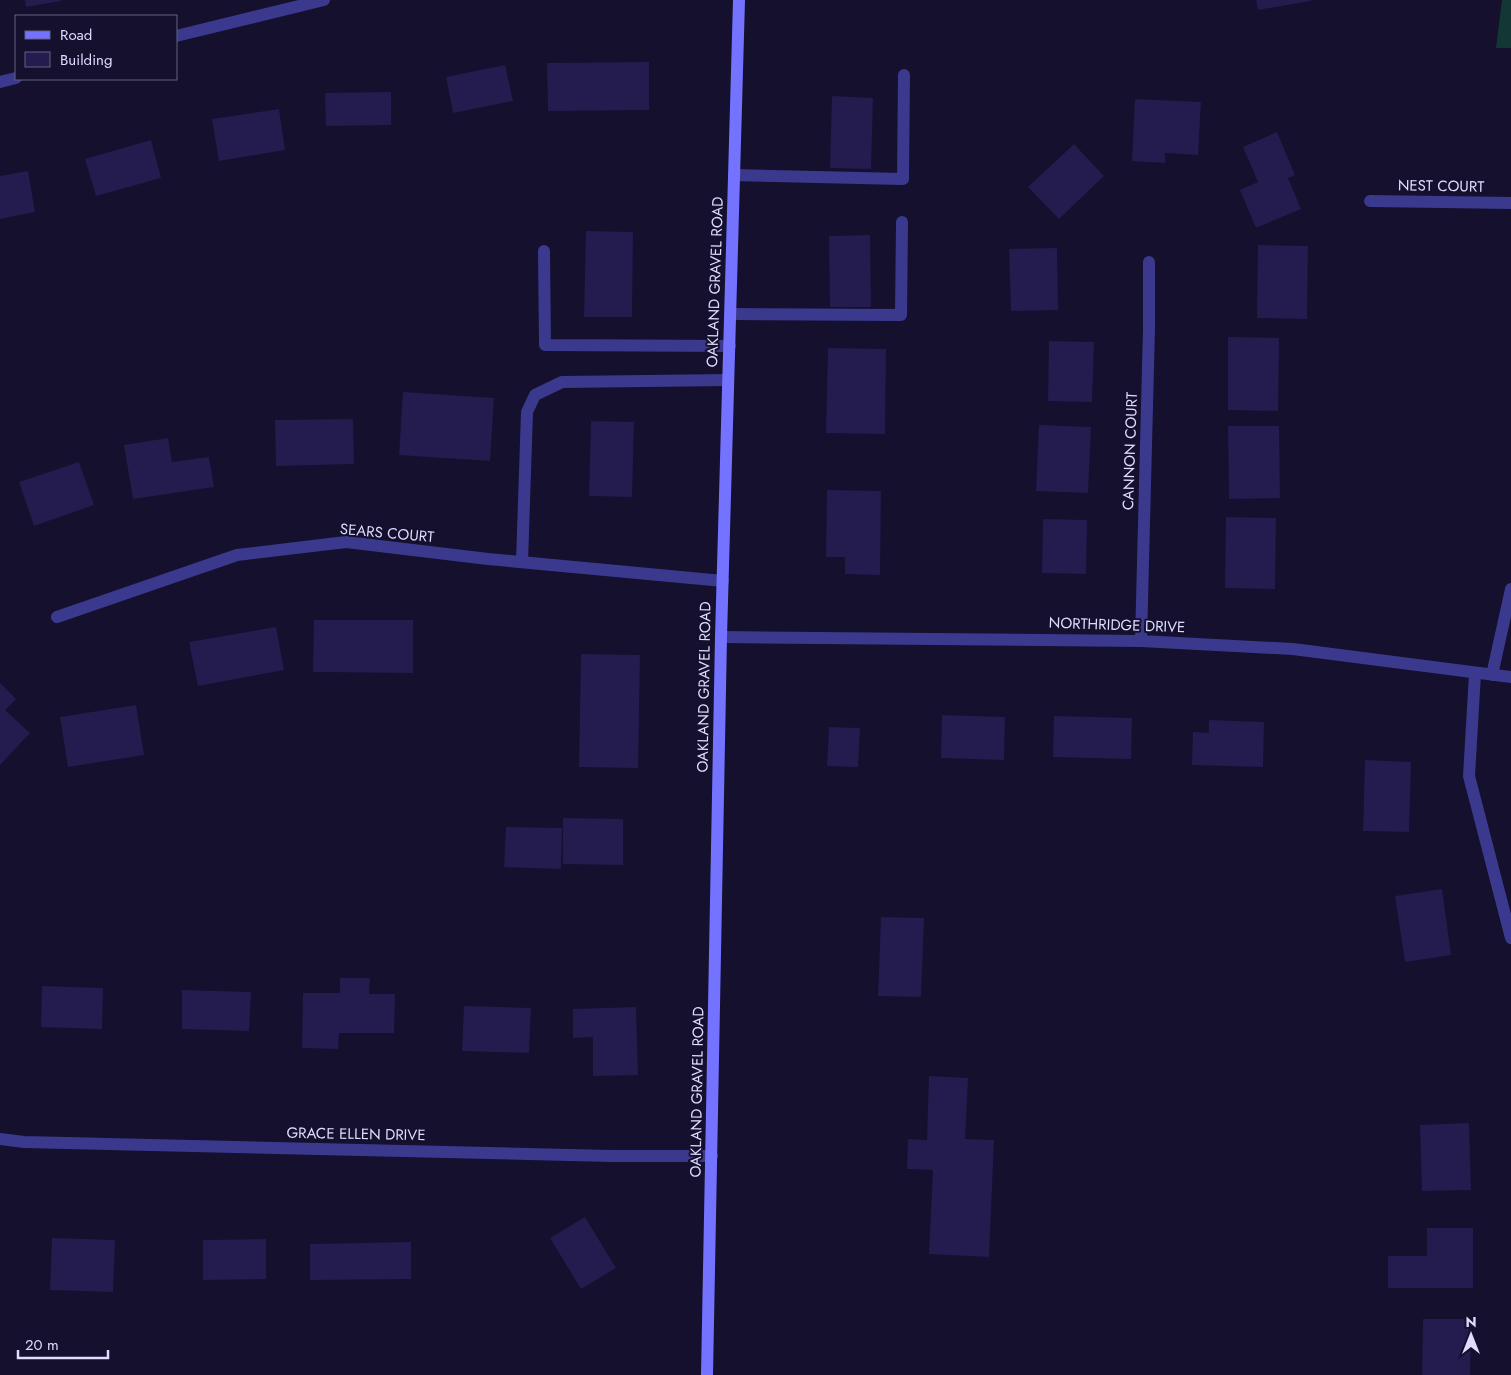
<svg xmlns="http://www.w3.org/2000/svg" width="1511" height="1375" font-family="Jost,sans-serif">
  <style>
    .green { fill: #133735 }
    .building { fill: #241b4f }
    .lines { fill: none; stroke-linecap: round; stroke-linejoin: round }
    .lane { stroke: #3a398e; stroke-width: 12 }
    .street { stroke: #3a398e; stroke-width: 12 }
    .secondary { stroke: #7373ff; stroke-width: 12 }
    .labels { text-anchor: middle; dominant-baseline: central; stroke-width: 4; stroke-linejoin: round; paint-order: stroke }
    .street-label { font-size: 15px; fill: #dfdcff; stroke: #14102d }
  </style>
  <rect width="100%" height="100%" fill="#14102d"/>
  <path class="green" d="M 1502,0 L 1511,0 L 1511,48 L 1496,48 Z"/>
  <path class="building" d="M 25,0 L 61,0 L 61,1 L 26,7 Z
    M 1256,0 L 1311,0 L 1311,1 L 1258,10 Z
    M 649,62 L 649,110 L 548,111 L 547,63 Z
    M 505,65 L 513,101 L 453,113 L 446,77 Z
    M 391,92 L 391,125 L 326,126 L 325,93 Z
    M 832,96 L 873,98 L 871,169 L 830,168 Z
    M 1135,99 L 1201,102 L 1198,155 L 1165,153 L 1165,163 L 1132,161 Z
    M 279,109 L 285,150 L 219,161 L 212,119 Z
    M 1277,132 L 1295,175 L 1288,178 L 1301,209 L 1256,228 L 1240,190 L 1258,182 L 1243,147 Z
    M 151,140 L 161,178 L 96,196 L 85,159 Z
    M 1074,144 L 1104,176 L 1059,219 L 1028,187 Z
    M 28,171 L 35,212 L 0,219 L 0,176 Z
    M 586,231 L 633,232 L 632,317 L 584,317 Z
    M 870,235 L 871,307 L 830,307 L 829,236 Z
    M 1258,245 L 1308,246 L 1307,319 L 1257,318 Z
    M 1057,248 L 1058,310 L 1011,311 L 1009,249 Z
    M 1228,337 L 1279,338 L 1278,411 L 1228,410 Z
    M 1049,341 L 1094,342 L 1092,402 L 1048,401 Z
    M 828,348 L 886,349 L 885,434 L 826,433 Z
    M 403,392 L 494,398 L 490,461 L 399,455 Z
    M 353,419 L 354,464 L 276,466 L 275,420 Z
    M 591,421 L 634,422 L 632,497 L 589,496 Z
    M 1039,425 L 1091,427 L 1088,493 L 1036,491 Z
    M 1228,426 L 1279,426 L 1280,498 L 1229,499 Z
    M 168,438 L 172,462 L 209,457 L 214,487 L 133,499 L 124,445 Z
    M 79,462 L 94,505 L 34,526 L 19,482 Z
    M 827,490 L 881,491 L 880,575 L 845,574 L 845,557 L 826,557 Z
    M 1226,517 L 1276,518 L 1275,589 L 1225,588 Z
    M 1043,519 L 1087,520 L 1086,574 L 1042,573 Z
    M 314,620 L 413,620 L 413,673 L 313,672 Z
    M 276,627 L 284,670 L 198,686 L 189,642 Z
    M 581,654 L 640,655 L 638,768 L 579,767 Z
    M 0,683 L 16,699 L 5,710 L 30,733 L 0,765 Z
    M 136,705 L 144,755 L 68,767 L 60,717 Z
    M 942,715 L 1005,717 L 1004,760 L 941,758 Z
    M 1054,716 L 1132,718 L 1131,759 L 1053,757 Z
    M 1209,720 L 1264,722 L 1263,767 L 1192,765 L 1193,732 L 1209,733 Z
    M 829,727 L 860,728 L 858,767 L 827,766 Z
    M 1365,760 L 1411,762 L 1409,832 L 1363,831 Z
    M 563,818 L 623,819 L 623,865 L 563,864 Z
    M 506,827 L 562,828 L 561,869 L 504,867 Z
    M 1442,889 L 1451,955 L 1405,962 L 1395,896 Z
    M 881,917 L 924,918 L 921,997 L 878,996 Z
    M 340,978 L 370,978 L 369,994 L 395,994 L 394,1033 L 339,1033 L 338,1049 L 302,1048 L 303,993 L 340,993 Z
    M 42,986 L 103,988 L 102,1029 L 41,1027 Z
    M 182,990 L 251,992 L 249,1031 L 182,1029 Z
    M 464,1006 L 531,1008 L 529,1053 L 462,1051 Z
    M 636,1007 L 638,1075 L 593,1076 L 593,1037 L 573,1038 L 573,1009 Z
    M 929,1076 L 968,1078 L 965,1139 L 994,1140 L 989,1257 L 929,1254 L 933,1170 L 907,1169 L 908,1139 L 927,1140 Z
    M 1469,1123 L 1471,1190 L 1422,1191 L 1420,1125 Z
    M 585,1217 L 616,1268 L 581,1289 L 550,1238 Z
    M 1427,1228 L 1473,1228 L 1473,1288 L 1388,1288 L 1388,1256 L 1427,1256 Z
    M 52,1238 L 115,1240 L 113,1292 L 50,1290 Z
    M 266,1239 L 266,1279 L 203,1280 L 203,1240 Z
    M 411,1242 L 411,1279 L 310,1280 L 310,1244 Z
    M 1423,1319 L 1471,1319 L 1470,1375 L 1422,1375 Z"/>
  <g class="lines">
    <path class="lane" d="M 734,175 L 903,179 L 904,75
      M 544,251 L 545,345 L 730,346
      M 731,314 L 901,315 L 902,222
      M 522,562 L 527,412 L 535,395 L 562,382 L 728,380"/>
    <path class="street" d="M 176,36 L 324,0
      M 0,82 L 16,78
      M 1370,201 L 1511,203
      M 57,617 L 237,555 L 346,542 L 488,559 L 723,581
      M 721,637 L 1141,641 L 1293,649 L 1511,677
      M 1141,641 L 1149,328 L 1149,262
      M 1475,674 L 1469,776 L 1511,938
      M 1492,675 L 1511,589
      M 0,1139 L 24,1142 L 611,1156 L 712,1156"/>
    <path class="secondary" d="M 707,1375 L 721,637 L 739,0"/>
  </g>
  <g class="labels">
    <g class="street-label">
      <text transform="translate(1441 186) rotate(1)">NEST COURT</text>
      <text transform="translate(715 282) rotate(-88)">OAKLAND GRAVEL ROAD</text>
      <text transform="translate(1130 451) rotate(-88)">CANNON COURT</text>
      <text transform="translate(387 533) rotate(5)">SEARS COURT</text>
      <text transform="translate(1117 625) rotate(2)">NORTHRIDGE DRIVE</text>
      <text transform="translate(704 687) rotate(-89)">OAKLAND GRAVEL ROAD</text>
      <text transform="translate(697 1092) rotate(-89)">OAKLAND GRAVEL ROAD</text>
      <text transform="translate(356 1134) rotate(1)">GRACE ELLEN DRIVE</text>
    </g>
  </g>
  <rect x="15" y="15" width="162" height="65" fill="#14102d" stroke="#656281"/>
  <rect x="25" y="31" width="25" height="8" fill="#7373ff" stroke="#656281"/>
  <text x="60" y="40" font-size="15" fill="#dfdcff">Road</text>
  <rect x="25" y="52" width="25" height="15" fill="#241b4f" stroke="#656281"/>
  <text x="60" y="65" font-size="15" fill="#dfdcff">Building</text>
  <g transform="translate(1471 1335)" stroke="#14102d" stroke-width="4" paint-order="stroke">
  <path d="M0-4L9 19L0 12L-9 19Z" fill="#dfdcff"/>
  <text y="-8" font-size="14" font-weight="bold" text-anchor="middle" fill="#dfdcff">N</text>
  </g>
  <path d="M18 1350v8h90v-8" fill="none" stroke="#dfdcff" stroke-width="2.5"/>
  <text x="25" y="1350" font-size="15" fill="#dfdcff" stroke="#14102d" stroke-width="4" paint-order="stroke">20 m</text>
</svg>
